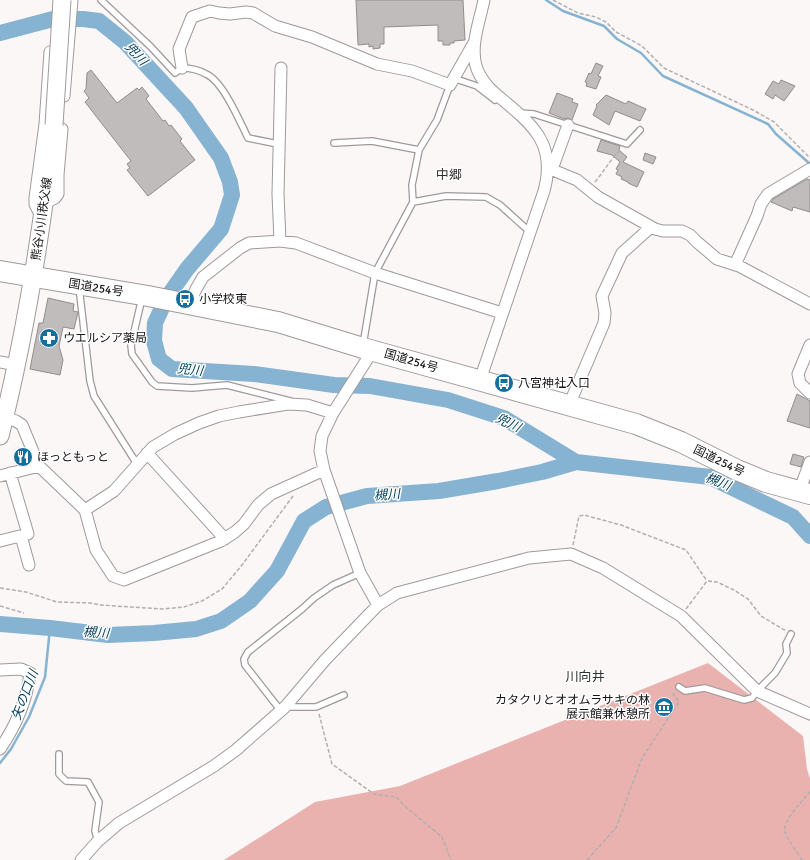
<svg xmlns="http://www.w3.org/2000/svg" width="810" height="860" font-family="Signika,'Noto Sans JP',sans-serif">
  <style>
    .forest { fill: #eab2af }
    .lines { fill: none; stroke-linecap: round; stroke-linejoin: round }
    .stream { stroke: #86b3d1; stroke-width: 2.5 }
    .river { stroke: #86b3d1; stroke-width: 16 }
    .building { fill: #c0bcbc; stroke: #918d8d }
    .lane-casing { stroke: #9e9a9a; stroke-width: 8 }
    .street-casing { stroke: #9e9a9a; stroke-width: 13 }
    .primary-casing { stroke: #9e9a9a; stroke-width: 19 }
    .highway-casing { stroke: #9e9a9a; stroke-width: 22 }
    .path { stroke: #b2afaf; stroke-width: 1.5; stroke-dasharray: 4 2; stroke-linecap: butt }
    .lane { stroke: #fff; stroke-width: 5.5 }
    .street { stroke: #fff; stroke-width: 11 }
    .primary { stroke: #fff; stroke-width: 17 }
    .highway { stroke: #fff; stroke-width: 20 }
    .primary-bridge-casing { stroke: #9e9a9a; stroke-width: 19; stroke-linecap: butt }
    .primary-bridge { stroke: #fff; stroke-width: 17 }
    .labels { text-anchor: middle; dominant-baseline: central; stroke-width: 3; stroke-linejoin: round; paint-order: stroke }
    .street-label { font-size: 12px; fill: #151313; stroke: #fff }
    .poi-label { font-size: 12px; fill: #151313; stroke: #fff; text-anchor: start }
    .water-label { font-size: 13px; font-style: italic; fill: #003d5b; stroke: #fff }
    .neighbourhood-label { font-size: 13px; fill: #333030; stroke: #fff }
  </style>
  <rect width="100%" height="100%" fill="#fbf7f7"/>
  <path class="forest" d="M 708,663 L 803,736 L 807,769 L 810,779 L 810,860 L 224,860 L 315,802 L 400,786 Z"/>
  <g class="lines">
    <path class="stream" d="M 546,0 L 563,11 L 604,26 L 617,39 L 641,53 L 663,76 L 768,124 L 776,134 L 809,163
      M 0,763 L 11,749 L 29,717 L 45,677 L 50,628"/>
    <path class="river" d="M 0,33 L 53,19 L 83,19 L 99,21 L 125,42 L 186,108 L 221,158 L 230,182 L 232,195 L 221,229 L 187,269 L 166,299 L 155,323 L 154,341 L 159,359 L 172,369 L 254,374 L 334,385 L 370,386 L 448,400 L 504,418 L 576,462
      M 0,624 L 50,628 L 108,635 L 154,633 L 196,629 L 221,621 L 250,601 L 277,571 L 304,521 L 326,507 L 367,496 L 439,491 L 498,481 L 542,472 L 576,462 L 710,477 L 793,517 L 810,536"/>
  </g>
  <path class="building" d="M 356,0 L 463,0 L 465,40 L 454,41 L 454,43 L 450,43 L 450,45 L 443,45 L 443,41 L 438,41 L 438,25 L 384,27 L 384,44 L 380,44 L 380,48 L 373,49 L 373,46 L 369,47 L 369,44 L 358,45 Z
    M 596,63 L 603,66 L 598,76 L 601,77 L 596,89 L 586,86 L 587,83 L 585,82 L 589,73 L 591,74 Z
    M 91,70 L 117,103 L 137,88 L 139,90 L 142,87 L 149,96 L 146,99 L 163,121 L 165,120 L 169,126 L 171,125 L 182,139 L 180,141 L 195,160 L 148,196 L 127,170 L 130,168 L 127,164 L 131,161 L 85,102 L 89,98 L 84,91 L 86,89 L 87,73 Z
    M 781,80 L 795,86 L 784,101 L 775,95 L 773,99 L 765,94 L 773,81 L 779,84 Z
    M 557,93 L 573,99 L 572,102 L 578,104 L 572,120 L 567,118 L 564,119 L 549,113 Z
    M 606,95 L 626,104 L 628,101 L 646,109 L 640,121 L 615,111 L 609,125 L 593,115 L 597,106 L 596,105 Z
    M 601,140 L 620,146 L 619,150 L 627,157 L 623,162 L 644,172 L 637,187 L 628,183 L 628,182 L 621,179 L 622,177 L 616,174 L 618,170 L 616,169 L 620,162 L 612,155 L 597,151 Z
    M 645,153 L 656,157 L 653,164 L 643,160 Z
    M 807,179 L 810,180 L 810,212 L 793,207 L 792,211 L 771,202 L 773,199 Z
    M 48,298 L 74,304 L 73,311 L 78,312 L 74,329 L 63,327 L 59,346 L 63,360 L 60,375 L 30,369 L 39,323 L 43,323 Z
    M 797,394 L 810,401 L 810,428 L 787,421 Z
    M 25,450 L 29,461 L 19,464 L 17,452 Z
    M 793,454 L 804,457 L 801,467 L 790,464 Z"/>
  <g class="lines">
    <g class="lane-casing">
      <path id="lane" d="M 101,0 L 151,47 L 175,73 L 182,68 C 190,68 199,70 206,74 C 223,81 240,122 248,138 L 278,144
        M 453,78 L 477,86 L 495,100
        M 519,113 L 534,114 L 627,144 L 640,130
        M 334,143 L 372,141 L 419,150
        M 413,202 L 446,196 L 486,197 L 500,205 L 530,232
        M 79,287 L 90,381 L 94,396 L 137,464
        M 142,298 L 131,345 L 132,354 L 152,382 L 157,386 L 192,388 L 227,385 L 290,401
        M 363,345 L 375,273 L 413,202 L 412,185 L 419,150 L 437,120 L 450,85
        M 679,687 L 685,691 L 705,688 L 744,700 L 752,698 L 757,691 L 775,673 L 787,653 L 786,644 L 791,634
        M 285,707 L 316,707 L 344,695
        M 281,711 L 245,665 L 244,659 L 248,652 L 302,609 L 314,598 L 333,585 L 360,573
        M 59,754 L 59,774 L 66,781 L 88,782 L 99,802 L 95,831 L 98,841"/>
    </g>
    <g class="street-casing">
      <path id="street" d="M 182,68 L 179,49 L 192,17 L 210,11 L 219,13 L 230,14 L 246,12 L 253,13 L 275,26 L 312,37 L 377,64 L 412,71 L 450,85 L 475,41
        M 64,96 L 72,0
        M 548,168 L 577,180 L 598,197 L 655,229 L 663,231 L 682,231 L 690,235 L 697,242 L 717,259 L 739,266 L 810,304
        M 552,169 L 568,125
        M 45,203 L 55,198 L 58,194 L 58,175 L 62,129
        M 42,218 L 35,204 L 35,198 L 45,124 L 50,52 L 64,47
        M 280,241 L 278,194 L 281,68
        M 735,265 L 757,216 L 761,204 L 768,194 L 810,169
        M 189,305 L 196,289 L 203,277 L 240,248 L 249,243 L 280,241 L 296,243 L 375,273 L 502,313
        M 810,345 L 798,374 L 800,383 L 810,393
        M 373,350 L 333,413 L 322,436 L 320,451 L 324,470 L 360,573 L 378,605
        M 0,362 L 16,365
        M 480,380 L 544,191 C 556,147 536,127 504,101 C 492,91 481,82 476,66 C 470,45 480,20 484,0
        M 569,405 L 604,323 L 605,313 L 602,296 L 622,253 L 651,227
        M 5,417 L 16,421 L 22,425 L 39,466 L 85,510 L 96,550 L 113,576 L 124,580 L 221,541 L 235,532 L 244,524 L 258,505 L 271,494 L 324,470
        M 147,453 L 225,539
        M 0,476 L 39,466
        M 799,492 L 810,462
        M 85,510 L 114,491 L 153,447 L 175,434 L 199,423 L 219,416 L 239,412 L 288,404 L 307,405 L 333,413
        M 21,536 L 29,565
        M 0,541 L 28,534 L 10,473
        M 0,670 L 21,669 L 30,673 C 27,700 15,727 0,749
        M 81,860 L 98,841 L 119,823 L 214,766 L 236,750 L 285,707 L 325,660 L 378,605 L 397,593 L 529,558 L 571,554 L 603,568 L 681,616 L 757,691 L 810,714"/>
    </g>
    <g class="primary-casing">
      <path id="primary" d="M 0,436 C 26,333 42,230 54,125"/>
    </g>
    <g class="highway-casing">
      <path id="highway" d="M 0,271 L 148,296 L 278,322 L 363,348 L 636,424 L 681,442 L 737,470 L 766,482 L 810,494"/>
    </g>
    <path class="path" d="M 553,0 L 578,13 L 596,17 L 606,22 L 616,32 L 642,46 L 664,68 L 753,110 L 774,122 L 810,158
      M 595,182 C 604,171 611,159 621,149
      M 573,545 L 579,516 L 584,515 L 621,525 L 686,550 L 707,581
      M 0,588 L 26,592 L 57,602 L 91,603 L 100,605 L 163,609 L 184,607 L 202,601 L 222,589 L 242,565 L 293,496
      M 0,606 L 24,613
      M 686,609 L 707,581 L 717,582 L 734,590 L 748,599 L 761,616 L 786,631
      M 319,714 L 332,764 L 374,794 L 396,797 L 408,809 L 442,837 L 451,860
      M 587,860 L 616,828 L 642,758 L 679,702 L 673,694 L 674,693
      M 802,860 C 797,852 788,840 785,832 C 782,821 803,800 810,792"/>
    <use href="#lane" class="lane"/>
    <use href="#street" class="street"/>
    <use href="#primary" class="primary"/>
    <use href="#highway" class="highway"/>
    <g class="primary-bridge-casing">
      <path id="primary-bridge" d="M 54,125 L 62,0"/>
    </g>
    <use href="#primary-bridge" class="primary-bridge"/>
  </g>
  <defs>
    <g id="bus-disc" transform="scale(1)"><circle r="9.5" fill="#146f9e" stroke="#fff"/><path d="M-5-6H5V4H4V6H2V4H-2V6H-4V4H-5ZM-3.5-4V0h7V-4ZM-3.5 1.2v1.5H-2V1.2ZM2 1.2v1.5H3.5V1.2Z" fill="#fff"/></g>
    <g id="pharmacy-disc" transform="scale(1)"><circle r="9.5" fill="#146f9e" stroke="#fff"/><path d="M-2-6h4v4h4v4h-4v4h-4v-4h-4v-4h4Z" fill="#fff"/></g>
    <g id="restaurant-disc" transform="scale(1)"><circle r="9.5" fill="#146f9e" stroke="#fff"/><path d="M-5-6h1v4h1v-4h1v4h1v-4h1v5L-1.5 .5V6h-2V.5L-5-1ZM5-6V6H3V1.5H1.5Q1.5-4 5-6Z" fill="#fff"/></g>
    <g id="museum-disc" transform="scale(1)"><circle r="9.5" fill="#146f9e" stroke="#fff"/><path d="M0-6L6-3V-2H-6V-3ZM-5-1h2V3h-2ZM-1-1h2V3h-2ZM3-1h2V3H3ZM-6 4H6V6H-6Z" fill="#fff"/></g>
  </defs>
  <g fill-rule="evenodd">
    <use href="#bus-disc" x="185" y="299"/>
    <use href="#pharmacy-disc" x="49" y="338"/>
    <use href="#bus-disc" x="504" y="383"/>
    <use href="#restaurant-disc" x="23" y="457"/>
    <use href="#museum-disc" x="664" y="707"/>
  </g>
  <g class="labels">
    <g class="street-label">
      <text transform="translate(42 219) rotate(-82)">熊谷小川秩父線</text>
      <text transform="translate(96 288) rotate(9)">国道254号</text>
      <text transform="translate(411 361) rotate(16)">国道254号</text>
      <text transform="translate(719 461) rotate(26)">国道254号</text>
    </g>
    <g class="poi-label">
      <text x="199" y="299">小学校東</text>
      <text x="63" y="338">ウエルシア薬局</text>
      <text x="518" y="383">八宮神社入口</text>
      <text x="37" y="457">ほっともっと</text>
      <text x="650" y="700" text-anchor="end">カタクリとオオムラサキの林<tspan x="650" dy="14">展示館兼休憩所</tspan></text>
    </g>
    <g class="water-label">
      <text transform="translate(136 54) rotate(47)">兜川</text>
      <text transform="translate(190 370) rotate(6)">兜川</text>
      <text transform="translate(508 423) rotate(26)">兜川</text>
      <text transform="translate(718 482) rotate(21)">槻川</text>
      <text transform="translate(387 495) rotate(-4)">槻川</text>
      <text transform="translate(96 633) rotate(4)">槻川</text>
      <text transform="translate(25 695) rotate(-69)">矢の口川</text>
    </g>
    <g class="neighbourhood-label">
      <text x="449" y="175">中郷</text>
      <text x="585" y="677">川向井</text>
    </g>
  </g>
</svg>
